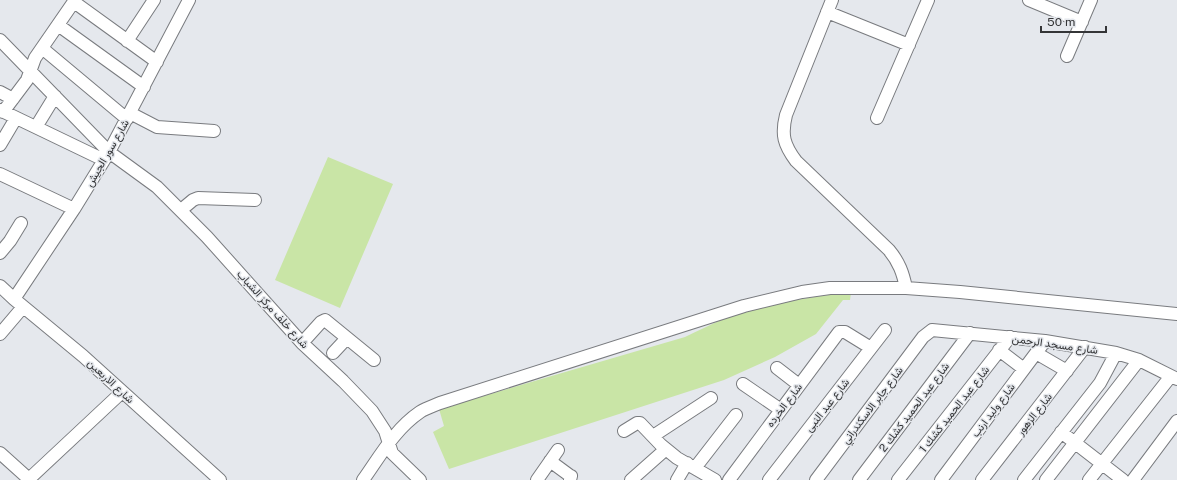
<svg xmlns="http://www.w3.org/2000/svg" width="1177" height="480" font-family="'Public Sans',Vazirmatn,sans-serif">
  <style>
    .green { fill: #c9e5a6 }
    .lines { fill: none; stroke-linecap: round; stroke-linejoin: round }
    .minor-casing { stroke: #797b7f; stroke-width: 14 }
    .minor { stroke: #fff; stroke-width: 12 }
    .labels { text-anchor: middle; dominant-baseline: central; stroke-width: 3; stroke-linejoin: round; paint-order: stroke }
    .street-label { font-size: 11px; fill: #343537; stroke: #e5e8ed }
  </style>
  <rect width="100%" height="100%" fill="#e5e8ed"/>
  <path class="green" d="M 328,157 L 393,184 L 340,308 L 275,280 Z
    M 851,293 L 850,300 L 843,300 L 816,334 L 775,357 L 724,380 L 449,469 L 433,432 L 444,426 L 439,409 L 685,337 C 698,331 711,324 724,319 C 764,305 809,296 851,293 Z"/>
  <g class="lines">
    <g class="minor-casing">
      <path id="minor" d="M 832,0 L 786,115 C 781,135 784,145 796,161 L 889,250 C 899,262 903,273 906,288
        M 1029,0 L 1082,22
        M 74,2 L 157,62
        M 827,12 L 909,45
        M 58,25 L 144,87
        M 0,40 L 109,152 L 157,187 L 207,237 L 302,343 L 343,381 L 372,411 L 385,431 L 392,453 L 420,480
        M 127,41 L 154,0
        M 42,48 L 127,119
        M 1067,56 L 1091,0
        M 0,92 L 13,99
        M 0,110 L 104,160
        M 3,112 L 27,80 L 35,58 L 75,0
        M 130,113 L 157,127 L 214,131
        M 877,118 L 928,0
        M 36,127 L 55,96
        M 0,145 L 16,118
        M 0,174 L 74,209
        M 181,210 L 193,200 L 198,198 L 255,200
        M 0,253 L 10,241 L 21,223
        M 0,286 L 14,299 L 83,356 L 220,480
        M 14,299 L 74,209 L 109,152 L 189,0
        M 0,334 L 23,307
        M 302,343 L 321,322 L 325,320 L 374,360
        M 999,350 L 1024,369
        M 333,353 L 347,338
        M 1036,353 L 1067,371
        M 777,368 L 799,385
        M 743,384 L 781,410
        M 624,431 L 637,423 L 640,423 L 661,445 L 677,458 L 715,480
        M 1061,432 L 1123,480
        M 653,436 L 711,398
        M 0,453 L 30,480
        M 550,461 L 569,475 L 571,476 L 570,480
        M 695,468 L 736,415
        M 29,479 L 122,392
        M 363,480 C 380,456 395,429 420,412 C 426,408 433,406 440,403 L 744,306 L 802,292 L 830,288 L 906,288 L 960,292 L 1177,314
        M 537,480 L 558,450
        M 631,480 L 666,449
        M 677,480 L 687,463
        M 729,480 L 839,332 L 845,332 L 871,348
        M 769,480 L 885,330
        M 816,480 L 923,337 L 932,330 L 1045,341 L 1116,353 L 1139,360 L 1177,379
        M 859,480 L 970,333
        M 898,480 L 1010,337
        M 941,480 L 1045,341
        M 982,480 L 1085,347
        M 1024,480 L 1100,383 L 1116,353
        M 1046,480 L 1139,360
        M 1089,480 L 1171,376
        M 1133,480 L 1177,421"/>
    </g>
    <use href="#minor" class="minor"/>
  </g>
  <g class="labels">
    <g class="street-label">
      <text transform="translate(107 153) rotate(-60)">شارع سور الجيش</text>
      <text transform="translate(273 309) rotate(48)">شارع خلف مركز الشباب</text>
      <text transform="translate(1055 344) rotate(8)">شارع مسجد الرحمن</text>
      <text transform="translate(111 381) rotate(43)">شارع الاربعين</text>
      <text transform="translate(784 405) rotate(-53)">شارع الخرده</text>
      <text transform="translate(827 405) rotate(-52)">شارع عبد النبى</text>
      <text transform="translate(872 405) rotate(-53)">شارع جابر الاسكندراني</text>
      <text transform="translate(914 407) rotate(-53)">شارع عبد الحميد كشك 2</text>
      <text transform="translate(954 409) rotate(-52)">شارع عبد الحميد كشك 1</text>
      <text transform="translate(993 410) rotate(-53)">شارع وليد ارنب</text>
      <text transform="translate(1034 414) rotate(-52)">شارع الزهور</text>
    </g>
  </g>
  <path d="M1041 26v6h65v-6" fill="none" stroke="#343537" stroke-width="2"/>
  <text x="1047" y="26" font-size="12" fill="#343537" stroke="#e5e8ed" stroke-width="3" paint-order="stroke">50 m</text>
</svg>
